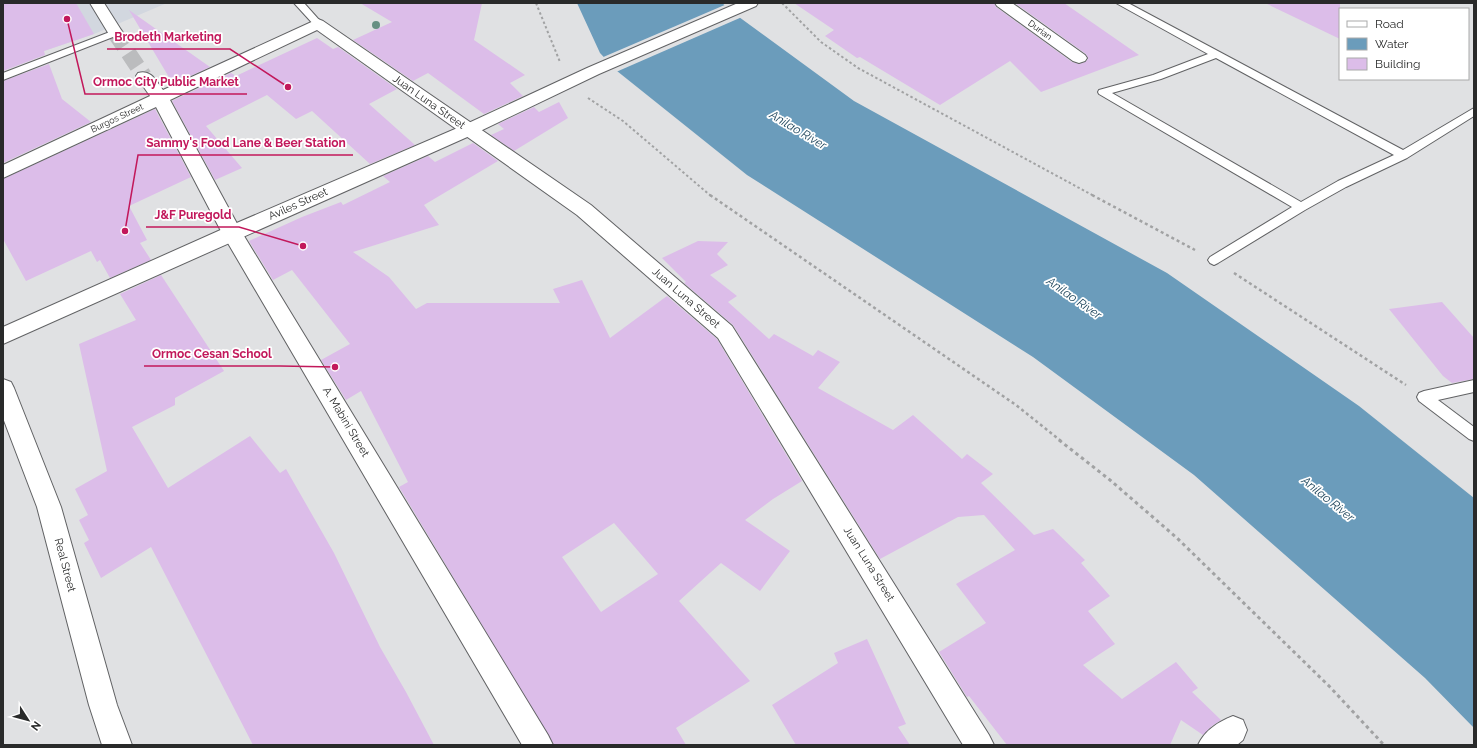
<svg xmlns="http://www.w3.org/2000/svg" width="1477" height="748" font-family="Raleway,sans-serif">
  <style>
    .built { fill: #d2d7df }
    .water { fill: #6b9cbb }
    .pier { fill: #e0e1e3 }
    .building { fill: #dcbde9; fill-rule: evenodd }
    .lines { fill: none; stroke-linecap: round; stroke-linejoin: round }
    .street-tunnel { stroke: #bbbcbe; stroke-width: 16; stroke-dasharray: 16 8; stroke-linecap: butt }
    .lane-casing { stroke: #616264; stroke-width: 2 }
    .street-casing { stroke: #616264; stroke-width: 2 }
    .secondary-casing { stroke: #616264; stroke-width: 2 }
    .highway-casing { stroke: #616264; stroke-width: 2 }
    .path-far2 { stroke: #a1a2a3; stroke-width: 2; stroke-dasharray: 2.5 2.5; stroke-linecap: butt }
    .path-far1 { stroke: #a1a2a3; stroke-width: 2.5; stroke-dasharray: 3 3; stroke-linecap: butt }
    .path { stroke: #a1a2a3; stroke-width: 3; stroke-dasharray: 3.5 3.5; stroke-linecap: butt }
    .lane { fill: #fff; fill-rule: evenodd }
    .street { fill: #fff; fill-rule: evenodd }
    .secondary { fill: #fff; fill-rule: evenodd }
    .highway { fill: #fff; fill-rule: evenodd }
    .tree { fill: #679083 }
    .labels { text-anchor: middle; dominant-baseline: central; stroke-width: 3.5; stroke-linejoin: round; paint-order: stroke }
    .far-street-label { font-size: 9px; fill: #292a2a; stroke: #fff }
    .street-label { font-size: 11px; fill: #292a2a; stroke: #fff }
    .water-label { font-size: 12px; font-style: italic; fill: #153e55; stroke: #fff }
    .leader { fill: none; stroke: #c2185b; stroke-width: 1.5 }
    .callout-dot { fill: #c2185b; stroke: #fff; stroke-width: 1.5 }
    .callout-label { font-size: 12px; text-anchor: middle; font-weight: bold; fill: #c2185b; stroke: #fff; stroke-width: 3.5; stroke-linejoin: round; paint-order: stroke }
  </style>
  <rect width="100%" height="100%" fill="#e0e1e3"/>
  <path class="built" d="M 3,3 L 167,3 L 94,34 L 3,65 Z"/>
  <path class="water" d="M 577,3 L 722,3 L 739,17 L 854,101 L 1167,273 L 1359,406 L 1474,498 L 1474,728 L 1425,678 L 1194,475 L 1033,357 L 747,175 L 617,71 L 600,53 Z"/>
  <path class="pier" d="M 727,4 L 742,17 L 616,72 L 601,58 Z"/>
  <path class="building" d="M 3,3 L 76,3 L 94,34 L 44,51 L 45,55 L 3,71 Z
    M 360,3 L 482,3 L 474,40 L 525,75 L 510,83 L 523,96 L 484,114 L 428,73 L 413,81 L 353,40 L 392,22 Z
    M 794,3 L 994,3 L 996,7 L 1072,62 L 1079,64 L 1085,62 L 1088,59 L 1086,54 L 1015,3 L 1064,3 L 1139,55 L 1041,92 L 1010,61 L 940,105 L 860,57 L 857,58 L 825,36 L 834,30 Z
    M 1265,3 L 1340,3 L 1340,39 Z
    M 129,10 L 210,67 L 173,84 Z
    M 317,38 L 333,49 L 338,47 L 397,89 L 369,104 L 415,145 L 370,164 L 312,111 L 296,119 L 267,95 L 206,126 L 242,168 L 215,180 L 172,101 L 231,73 L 236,76 Z
    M 49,64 L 62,99 L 91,122 L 3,163 L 3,81 Z
    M 559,102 L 568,118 L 514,151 L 491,135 L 504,129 L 498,124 L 534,107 L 539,112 Z
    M 155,109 L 191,177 L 129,206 L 147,240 L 140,243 L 151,260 L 110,278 L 100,260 L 97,262 L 91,251 L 26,281 L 3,239 L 3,179 Z
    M 473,143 L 498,161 L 424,205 L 439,225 L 353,252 L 389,277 L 416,309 L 427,303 L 560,303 L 553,289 L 582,280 L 610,338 L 667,296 L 717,339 L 802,481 L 773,499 L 745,520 L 790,551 L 760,591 L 721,563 L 679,601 L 750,681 L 676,728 L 686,745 L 554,745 L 399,487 L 408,482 L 361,391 L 346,400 L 321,360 L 350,344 L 292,270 L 273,280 L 249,241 L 302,217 L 341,202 L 343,205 L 390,182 L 383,176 L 428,156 L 435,162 ZM 614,523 L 658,574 L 601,612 L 562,557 Z
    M 698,241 L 728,242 L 717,254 L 728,265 L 710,275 L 737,296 L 728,302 L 769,339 L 774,334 L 813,356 L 818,350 L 840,362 L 818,388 L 893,430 L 913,415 L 962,459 L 967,454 L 993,474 L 981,483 L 1034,535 L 1053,529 L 1085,560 L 1081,563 L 1110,596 L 1088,611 L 1115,644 L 1083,665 L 1122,699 L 1176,662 L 1198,688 L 1192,692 L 1221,720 L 1212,726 L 1203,735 L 1181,720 L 1170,745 L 1007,745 L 969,696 L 967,697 L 939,652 L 986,623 L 956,584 L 1015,550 L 984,515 L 958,517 L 880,559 L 733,325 L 684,283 L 686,282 L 662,258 Z
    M 161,275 L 224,371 L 175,398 L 175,405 L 132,427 L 168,488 L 250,436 L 280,473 L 286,469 L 334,553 L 380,647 L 406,692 L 434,745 L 253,745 L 151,547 L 101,578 L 84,543 L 89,540 L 79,520 L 88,515 L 75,489 L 107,471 L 79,344 L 136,320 L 120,294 Z
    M 1442,302 L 1474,338 L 1474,379 L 1452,383 L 1443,376 L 1389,309 Z
    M 867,639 L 906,724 L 898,727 L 910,745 L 796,745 L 772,705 L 838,663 L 834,653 Z"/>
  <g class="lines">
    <path class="street-tunnel" d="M 115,33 L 144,76"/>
    <g class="lane-casing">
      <path id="lane" d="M 294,3 L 304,3 L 321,22 L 323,24 L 321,26 L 315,26 Z
        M 1116,3 L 1128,3 L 1403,150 L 1474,108 L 1474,116 L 1407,158 L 1346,187 L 1305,210 L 1218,263 L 1214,265 L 1210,263 L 1208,260 L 1210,257 L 1292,207 L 1099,94 L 1098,92 L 1099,90 L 1153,75 L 1208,54 ZM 1216,58 L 1394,155 L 1338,181 L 1301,202 L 1112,93 L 1161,79 Z
        M 115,30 L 118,31 L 120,33 L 118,35 L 3,80 L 3,73 Z
        M 1474,380 L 1474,392 L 1438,400 L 1474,427 L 1474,441 L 1469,439 L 1419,401 L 1417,397 L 1419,393 L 1424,391 Z"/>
    </g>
    <g class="street-casing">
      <path id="street" d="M 90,3 L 104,3 L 123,33 L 120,36 L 115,38 L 110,36 Z
        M 995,3 L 1012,3 L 1085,55 L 1087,58 L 1085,61 L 1079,63 L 1073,61 L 997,6 Z
        M 318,19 L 323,21 L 591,205 L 732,326 L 989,735 L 994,745 L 963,745 L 718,338 L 577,215 L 317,30 L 170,100 L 241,231 L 548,735 L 553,745 L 522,745 L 222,233 L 156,107 L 3,178 L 3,165 L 150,96 L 136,76 L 138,73 C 151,69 156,81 163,90 Z
        M 1233,716 L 1243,720 L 1247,730 L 1243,740 L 1237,745 L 1198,745 C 1205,730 1218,722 1233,716 Z"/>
    </g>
    <g class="secondary-casing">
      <path id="secondary" d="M 738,3 L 758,3 L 756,6 L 599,74 L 474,134 L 3,344 L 3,327 L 225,228 L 462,126 L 587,68 Z"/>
    </g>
    <g class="highway-casing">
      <path id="highway" d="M 3,379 L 11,382 L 14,388 L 61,507 L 117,705 L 132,745 L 102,745 L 89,705 L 37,507 L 3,418 Z"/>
    </g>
    <path class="path-far2" d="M 536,3 L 560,62
      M 782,3 L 821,42 L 858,68 L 1094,196
      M 588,98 L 623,121 L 711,196"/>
    <path class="path-far1" d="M 710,195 L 1016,405 L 1061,441
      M 1092,195 L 1195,250
      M 1234,273 L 1406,385"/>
    <path class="path" d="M 1059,440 L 1110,480 L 1177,538 L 1330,687 L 1384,745"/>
    <use href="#lane" class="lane"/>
    <use href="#street" class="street"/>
    <use href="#secondary" class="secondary"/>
    <use href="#highway" class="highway"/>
  </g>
  <circle class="tree" cx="376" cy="25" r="4"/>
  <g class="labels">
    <g class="far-street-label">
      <text transform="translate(1040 30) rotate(36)">Durian</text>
      <text transform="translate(117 118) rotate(-25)">Burgos Street</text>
    </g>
    <g class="street-label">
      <text transform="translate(429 102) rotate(35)">Juan Luna Street</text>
      <text transform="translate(298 204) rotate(-24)">Aviles Street</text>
      <text transform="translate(686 298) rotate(41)">Juan Luna Street</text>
      <text transform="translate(346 422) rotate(59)">A. Mabini Street</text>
      <text transform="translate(869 564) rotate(58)">Juan Luna Street</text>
      <text transform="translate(65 565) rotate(75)">Real Street</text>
    </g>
    <g class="water-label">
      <text transform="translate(798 130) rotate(31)">Anilao River</text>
      <text transform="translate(1074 298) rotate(35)">Anilao River</text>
      <text transform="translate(1328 499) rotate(39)">Anilao River</text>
    </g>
  </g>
  <path class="leader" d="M288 87L230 49H107M67 19L85 94H247M125 231L138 155H353M303 246L239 227H146M335 367L280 366H144"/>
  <g class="callout-dot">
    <circle cx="288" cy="87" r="4"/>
    <circle cx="67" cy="19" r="4"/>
    <circle cx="125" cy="231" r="4"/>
    <circle cx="303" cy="246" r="4"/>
    <circle cx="335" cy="367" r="4"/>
  </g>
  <g class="callout-label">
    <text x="168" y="41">Brodeth Marketing</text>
    <text x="166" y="86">Ormoc City Public Market</text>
    <text x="246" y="147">Sammy's Food Lane &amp; Beer Station</text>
    <text x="193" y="219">J&amp;F Puregold</text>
    <text x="212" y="358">Ormoc Cesan School</text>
  </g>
  <rect width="1477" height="748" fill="none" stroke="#292a2a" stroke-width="8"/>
  <rect x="1339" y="8" width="130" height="72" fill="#ffffff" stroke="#a9aaaa"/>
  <rect x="1347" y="21" width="20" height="6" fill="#ffffff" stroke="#a9aaaa"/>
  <text x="1375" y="28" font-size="12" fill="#292a2a">Road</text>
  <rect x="1347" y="38" width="20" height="12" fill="#6b9cbb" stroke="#a9aaaa"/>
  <text x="1375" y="48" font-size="12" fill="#292a2a">Water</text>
  <rect x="1347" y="58" width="20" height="12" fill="#dcbde9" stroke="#a9aaaa"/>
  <text x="1375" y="68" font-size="12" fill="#292a2a">Building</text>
  <g transform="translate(28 720) rotate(126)" stroke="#ffffff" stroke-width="3" paint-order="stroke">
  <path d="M0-3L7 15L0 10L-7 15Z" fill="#292a2a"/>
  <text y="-6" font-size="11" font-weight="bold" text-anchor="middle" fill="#292a2a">N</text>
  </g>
</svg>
